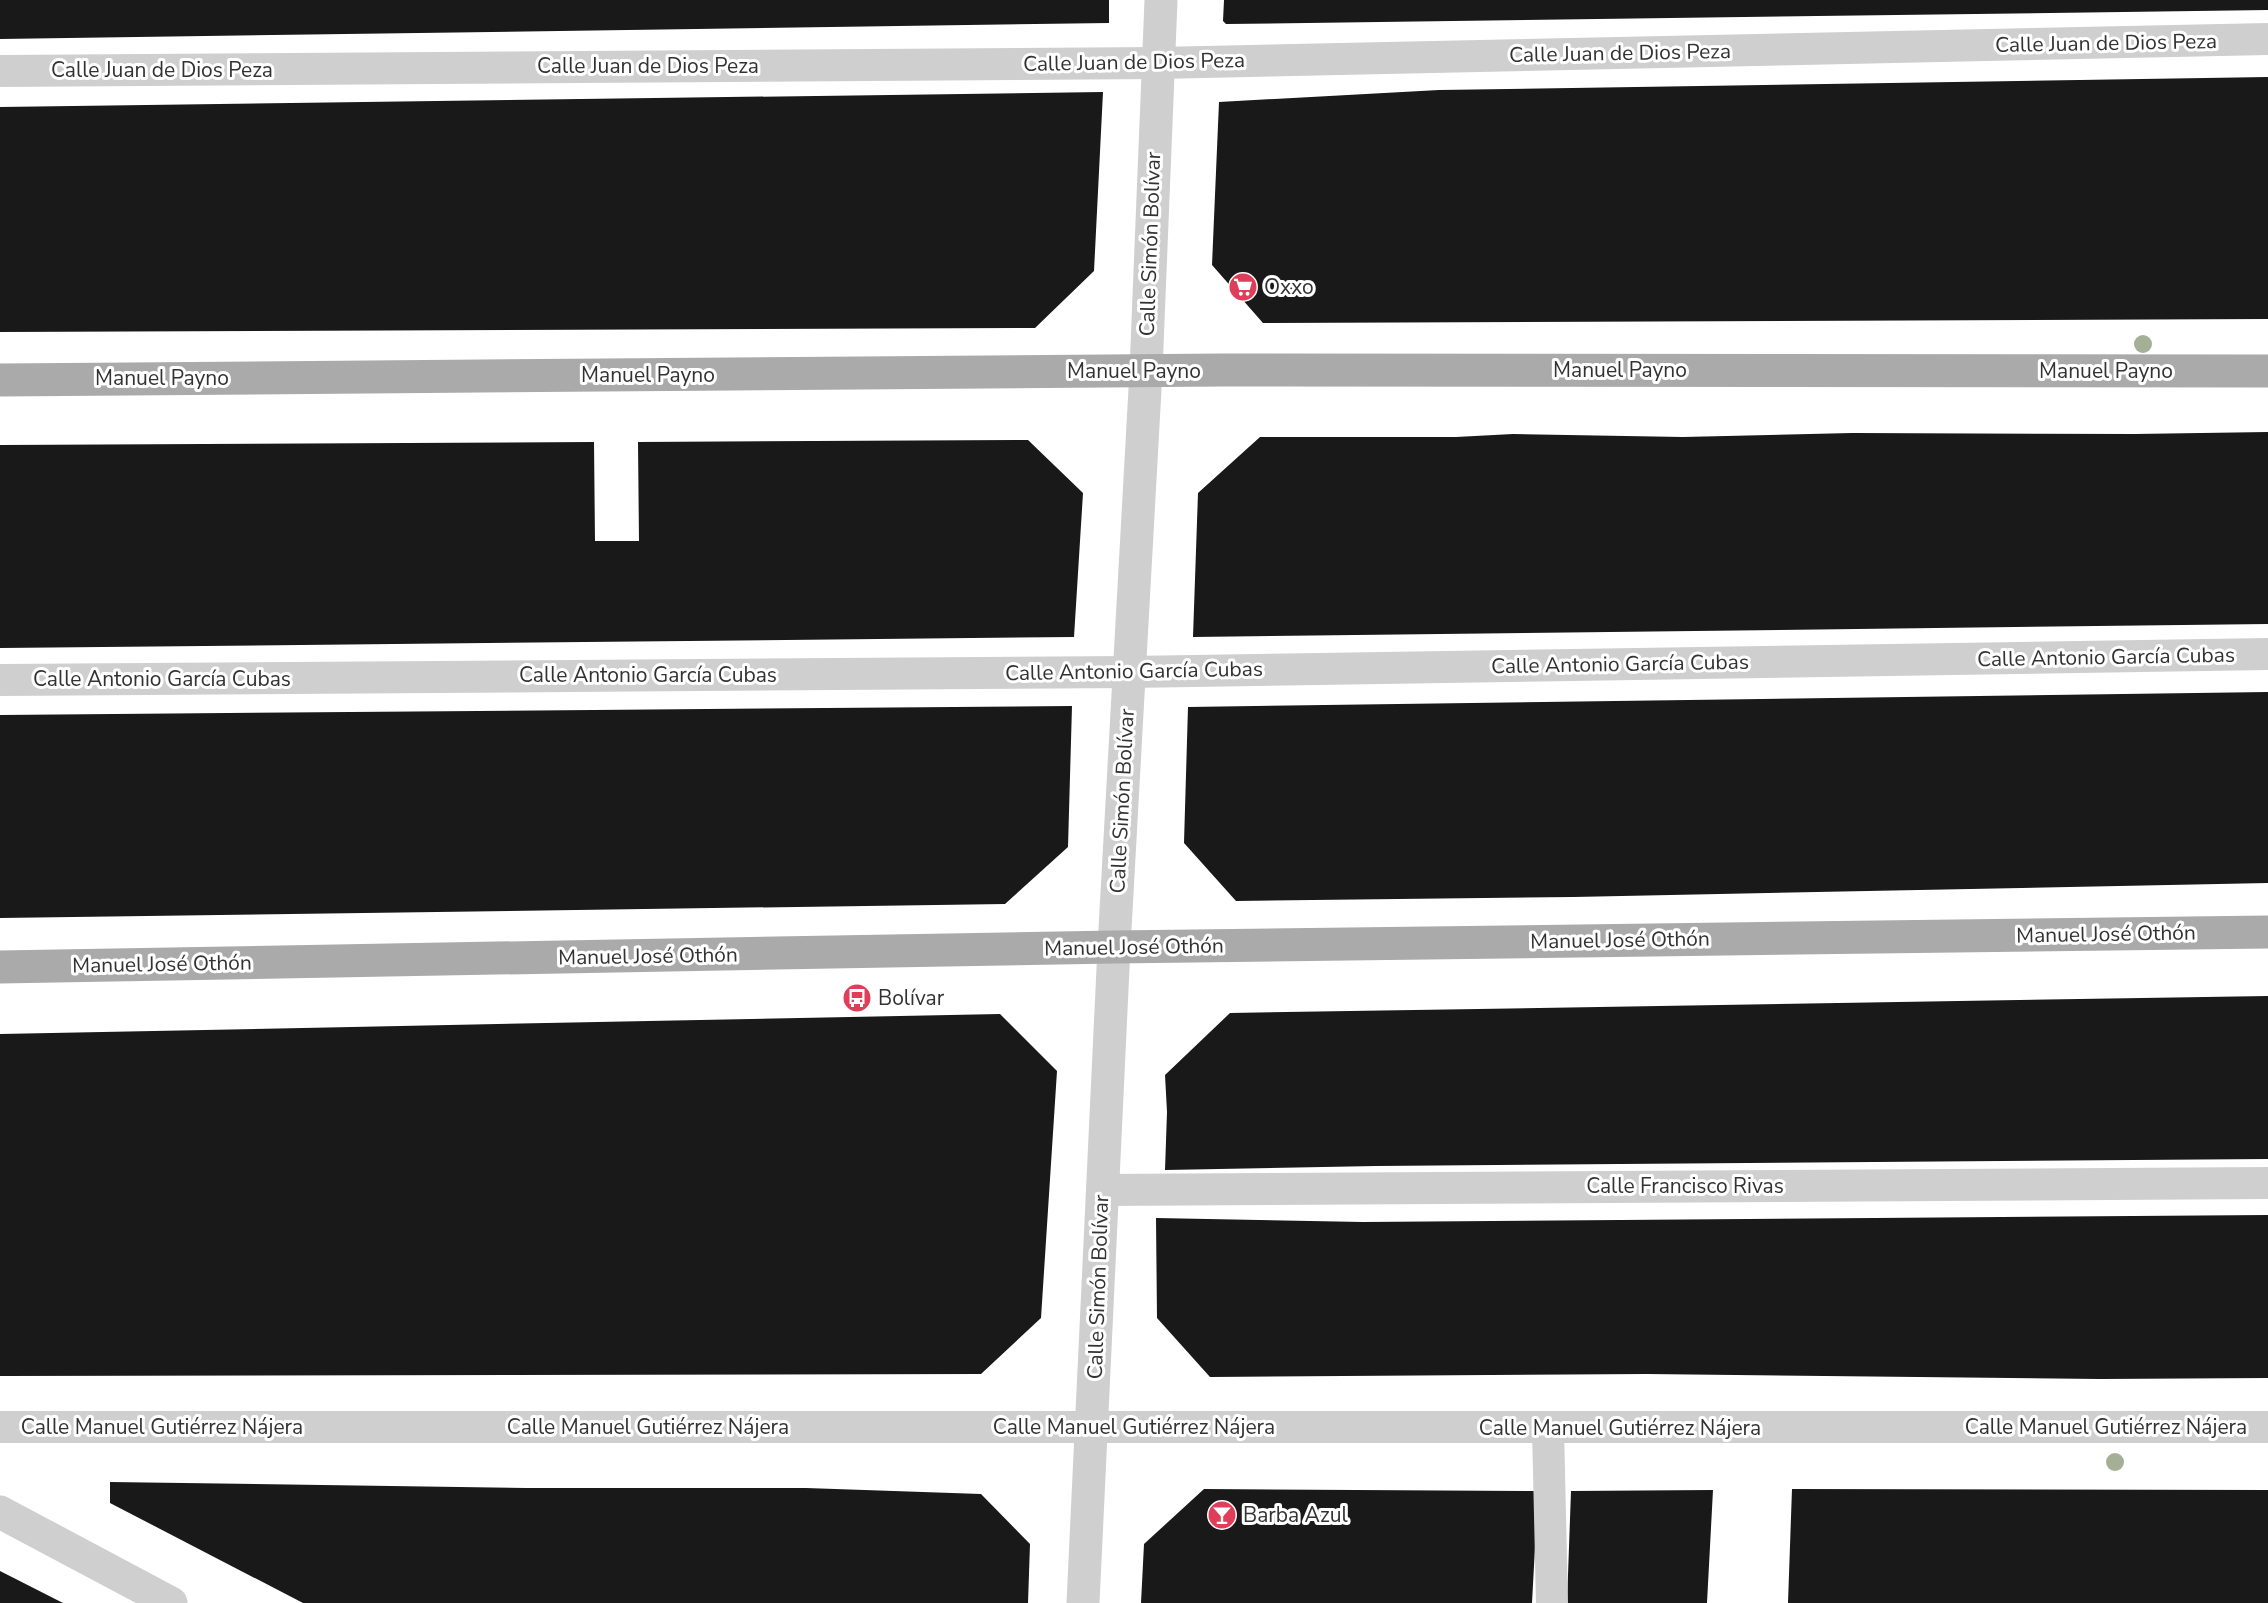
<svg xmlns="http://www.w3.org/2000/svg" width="2268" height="1603" font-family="'Nunito Sans',sans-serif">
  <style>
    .building { fill: #191919 }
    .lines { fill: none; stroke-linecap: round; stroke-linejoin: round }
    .minor { stroke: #cfcfcf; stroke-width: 32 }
    .tertiary { stroke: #cfcfcf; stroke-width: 33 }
    .primary { stroke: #aaa; stroke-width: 33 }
    .tree { fill: #a4af96 }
    .labels { text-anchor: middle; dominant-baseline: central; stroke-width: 6; stroke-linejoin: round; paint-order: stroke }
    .street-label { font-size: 21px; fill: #323232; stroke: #fff }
    .poi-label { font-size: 21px; fill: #323232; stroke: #fff; text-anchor: start }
  </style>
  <rect width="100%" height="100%" fill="#fff"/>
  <path class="building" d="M 0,0 L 1109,0 L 1109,23 L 0,39 Z
    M 1224,0 L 2268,0 L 2268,10 L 1226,24 L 1223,21 Z
    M 2268,77 L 2268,319 L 1263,323 L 1212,265 L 1219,102 L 1439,90 Z
    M 1103,92 L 1094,271 L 1035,328 L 0,332 L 0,107 Z
    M 2268,432 L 2268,624 L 1193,637 L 1198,493 L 1260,437 L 1456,437 L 1513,434 L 1683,437 L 1852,433 L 2135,434 Z
    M 1028,440 L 1083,493 L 1074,637 L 0,648 L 0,445 L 594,442 L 595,541 L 639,541 L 638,442 Z
    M 2268,692 L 2268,883 L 1573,897 L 1236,901 L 1184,843 L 1188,707 Z
    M 1072,706 L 1068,847 L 1005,904 L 0,918 L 0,715 Z
    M 2268,996 L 2268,1159 L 1376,1166 L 1165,1170 L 1167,1112 L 1165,1075 L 1230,1013 Z
    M 1000,1014 L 1057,1071 L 1041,1318 L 981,1374 L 0,1376 L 0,1034 Z
    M 2268,1215 L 2268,1378 L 2100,1379 L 1647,1374 L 1210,1377 L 1157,1318 L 1156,1218 L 1363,1222 Z
    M 110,1482 L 526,1488 L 806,1488 L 981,1494 L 1030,1544 L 1028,1603 L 303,1603 L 110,1503 Z
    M 1204,1489 L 1538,1491 L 1532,1603 L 1141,1603 L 1144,1544 Z
    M 1792,1489 L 2268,1490 L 2268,1603 L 1788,1603 Z
    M 1713,1490 L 1707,1603 L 1567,1603 L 1571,1491 Z
    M 0,1571 L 63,1603 L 0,1603 Z"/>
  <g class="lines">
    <path class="minor" d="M 0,71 L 1158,63 L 2268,39
      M 0,680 L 1129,672 L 2268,654
      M 1102,1190 L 2268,1183
      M 0,1427 L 2268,1427
      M 1548,1428 L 1552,1603"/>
    <path class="tertiary" d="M 0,1512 L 171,1603
      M 1083,1603 L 1114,947 L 1146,371 L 1161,0"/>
    <path class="primary" d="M 0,380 L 1223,370 L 2268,371
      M 0,967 L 1114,947 L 2268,932"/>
  </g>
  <g class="tree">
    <circle cx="2143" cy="344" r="9"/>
    <circle cx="2115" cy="1462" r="9"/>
  </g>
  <defs>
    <g id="supermarket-disc" transform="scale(1.5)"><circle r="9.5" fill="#e03d5a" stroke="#fff"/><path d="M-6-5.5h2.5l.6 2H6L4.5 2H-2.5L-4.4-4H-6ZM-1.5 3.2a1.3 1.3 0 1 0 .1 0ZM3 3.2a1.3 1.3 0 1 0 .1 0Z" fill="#fff"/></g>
    <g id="bus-disc" transform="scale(1.5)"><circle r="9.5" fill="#e03d5a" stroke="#fff"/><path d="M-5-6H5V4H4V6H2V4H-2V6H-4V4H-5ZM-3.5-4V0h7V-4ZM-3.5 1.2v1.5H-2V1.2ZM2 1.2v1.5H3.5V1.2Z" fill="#fff"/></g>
    <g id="bar-disc" transform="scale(1.5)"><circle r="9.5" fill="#e03d5a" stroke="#fff"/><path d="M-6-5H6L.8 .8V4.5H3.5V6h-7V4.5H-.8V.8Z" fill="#fff"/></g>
  </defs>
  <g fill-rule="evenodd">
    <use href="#supermarket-disc" x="1243" y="287"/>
    <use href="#bus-disc" x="857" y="998"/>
    <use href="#bar-disc" x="1222" y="1515"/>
  </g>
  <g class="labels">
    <g class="street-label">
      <text transform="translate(2106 43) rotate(-1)">Calle Juan de Dios Peza</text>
      <text transform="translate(1620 53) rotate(-1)">Calle Juan de Dios Peza</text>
      <text transform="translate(1134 62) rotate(-1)">Calle Juan de Dios Peza</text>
      <text x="648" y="66">Calle Juan de Dios Peza</text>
      <text x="162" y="70">Calle Juan de Dios Peza</text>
      <text transform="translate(1150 244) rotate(-88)">Calle Simón Bolívar</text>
      <text x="1620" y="370">Manuel Payno</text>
      <text x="1134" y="371">Manuel Payno</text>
      <text x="2106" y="371">Manuel Payno</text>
      <text x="648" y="375">Manuel Payno</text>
      <text x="162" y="378">Manuel Payno</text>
      <text transform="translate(2106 657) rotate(-1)">Calle Antonio García Cubas</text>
      <text transform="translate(1620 664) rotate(-1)">Calle Antonio García Cubas</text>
      <text transform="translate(1134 671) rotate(-1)">Calle Antonio García Cubas</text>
      <text x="648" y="675">Calle Antonio García Cubas</text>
      <text x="162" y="679">Calle Antonio García Cubas</text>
      <text transform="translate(1122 801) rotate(-87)">Calle Simón Bolívar</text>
      <text transform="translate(2106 934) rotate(-1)">Manuel José Othón</text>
      <text transform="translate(1620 940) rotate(-1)">Manuel José Othón</text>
      <text transform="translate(1134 947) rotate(-1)">Manuel José Othón</text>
      <text transform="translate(648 956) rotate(-1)">Manuel José Othón</text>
      <text transform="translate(162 964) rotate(-1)">Manuel José Othón</text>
      <text x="1685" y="1186">Calle Francisco Rivas</text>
      <text transform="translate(1098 1287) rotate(-88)">Calle Simón Bolívar</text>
      <text x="162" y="1427">Calle Manuel Gutiérrez Nájera</text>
      <text x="648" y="1427">Calle Manuel Gutiérrez Nájera</text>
      <text x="1134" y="1427">Calle Manuel Gutiérrez Nájera</text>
      <text x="2106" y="1427">Calle Manuel Gutiérrez Nájera</text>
      <text x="1620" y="1428">Calle Manuel Gutiérrez Nájera</text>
    </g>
    <g class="poi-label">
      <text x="1264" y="287">Oxxo</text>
      <text x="878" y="998">Bolívar</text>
      <text x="1243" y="1515">Barba Azul</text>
    </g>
  </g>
</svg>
